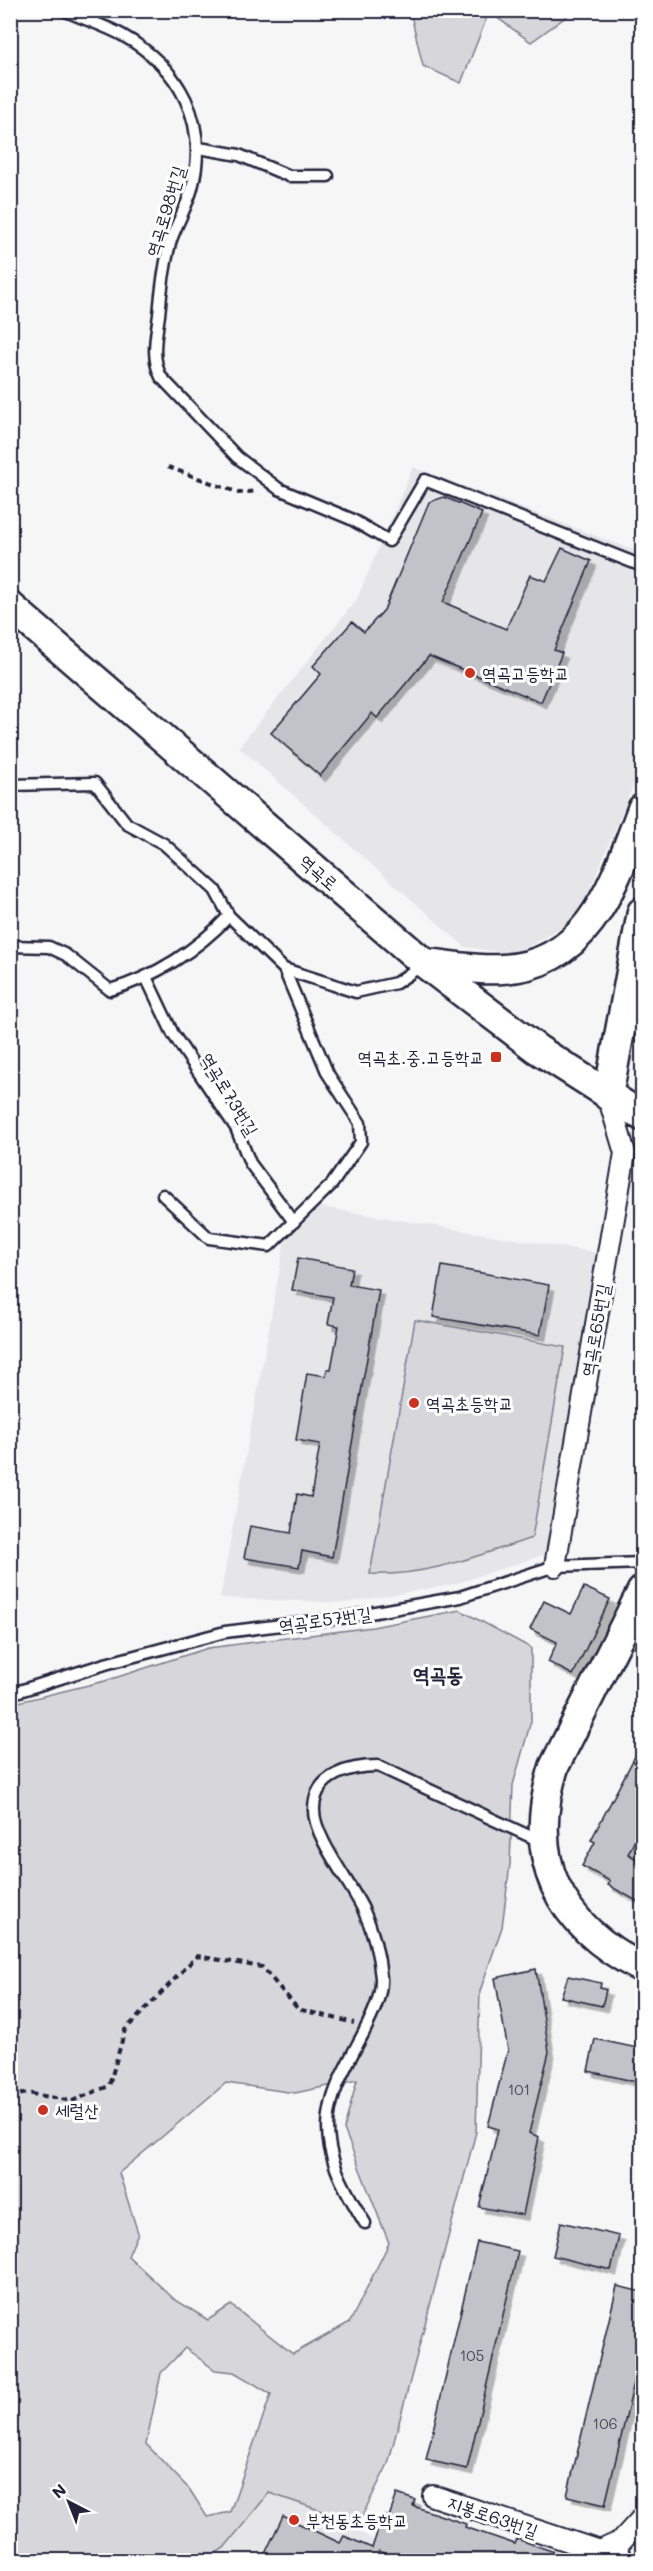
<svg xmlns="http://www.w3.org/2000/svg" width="653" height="2571" font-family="Mali,'Poor Story',sans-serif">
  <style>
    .built { fill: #e6e6e9 }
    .green { fill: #d7d7db; stroke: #7c7c8b; stroke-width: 1.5; fill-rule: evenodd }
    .building { fill: #c2c2c9; stroke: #22223b; stroke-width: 1.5; filter: url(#shadow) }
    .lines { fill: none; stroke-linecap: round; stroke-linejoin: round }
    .lane-casing { stroke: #22223b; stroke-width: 15 }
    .street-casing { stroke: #22223b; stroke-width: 24 }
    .secondary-casing { stroke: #22223b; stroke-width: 33 }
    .path { stroke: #22223b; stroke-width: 4; stroke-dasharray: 6 4.5; stroke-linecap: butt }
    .lane { stroke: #fff; stroke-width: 10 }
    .street { stroke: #fff; stroke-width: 20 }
    .secondary { stroke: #fff; stroke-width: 28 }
    .poi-dot { fill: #c8321e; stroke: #fff; stroke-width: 2 }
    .labels { text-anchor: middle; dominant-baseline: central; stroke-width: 6; stroke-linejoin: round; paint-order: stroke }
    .number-label { font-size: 15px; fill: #4a4a5e }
    .street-label { font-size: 18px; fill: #22223b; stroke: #fff }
    .poi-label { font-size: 18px; fill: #22223b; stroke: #fff; text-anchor: start }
    .quarter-label { font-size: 21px; font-weight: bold; fill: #22223b; stroke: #fff }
  </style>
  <defs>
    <filter id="shadow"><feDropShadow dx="5.5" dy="5.5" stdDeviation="0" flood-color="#0004"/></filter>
  </defs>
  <rect width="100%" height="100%" fill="#f6f6f7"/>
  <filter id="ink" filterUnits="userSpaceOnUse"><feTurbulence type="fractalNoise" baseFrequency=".0167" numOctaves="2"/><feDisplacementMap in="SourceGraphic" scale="12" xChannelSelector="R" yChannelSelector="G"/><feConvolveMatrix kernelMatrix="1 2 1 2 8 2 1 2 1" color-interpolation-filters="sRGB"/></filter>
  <g filter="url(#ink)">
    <path class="built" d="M 413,467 L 642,553 L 642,765 L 578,918 L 516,954 L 465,947 L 239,747 L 357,599 Z
      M 321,1207 L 599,1253 L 546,1554 L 455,1584 L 344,1603 L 220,1598 L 285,1240 Z
      M 269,2493 L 328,2513 L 356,2528 L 399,2560 L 205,2560 L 224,2548 Z"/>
    <path class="green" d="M 410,11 L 410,10 L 574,11 L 531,42 L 489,12 L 461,83 L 423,66 Z
      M 415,1320 L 565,1347 L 532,1538 C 479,1555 426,1577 370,1574 Z
      M 460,1610 L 531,1648 L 531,1721 L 513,1785 L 510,1864 L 502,1927 L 480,1991 L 476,2132 L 388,2464 L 356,2528 L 328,2513 L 269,2493 L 224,2548 L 205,2560 L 11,2560 L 10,1704 L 105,1681 L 208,1648 L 373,1627 ZM 357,2080 L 344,2129 L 389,2243 L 350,2322 L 293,2354 L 231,2305 L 208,2320 L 174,2299 L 128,2256 L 138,2233 L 119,2173 L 226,2083 L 295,2093 ZM 185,2348 L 215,2370 L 234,2372 L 271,2394 L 230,2512 L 207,2517 L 190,2490 L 146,2444 L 161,2373 Z"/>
    <path class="building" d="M 444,497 L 482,513 L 443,602 L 506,629 L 530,575 L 546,581 L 562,548 L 591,561 L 554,650 L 562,653 L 541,702 L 429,656 L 377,718 L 372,713 L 320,776 L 271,733 L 321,674 L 313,666 L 352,622 L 364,632 L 384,610 L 429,502 Z
      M 298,1258 L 352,1268 L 349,1285 L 379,1290 L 332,1557 L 302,1551 L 299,1567 L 244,1558 L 250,1526 L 291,1533 L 297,1494 L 311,1497 L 320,1444 L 296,1440 L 307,1373 L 326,1376 L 327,1369 L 331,1369 L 339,1326 L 328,1324 L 333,1297 L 292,1290 Z
      M 442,1266 L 549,1285 L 540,1335 L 433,1317 Z
      M 584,1587 L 610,1599 L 573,1675 L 548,1662 L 557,1642 L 530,1629 L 544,1601 L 571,1614 Z
      M 642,1743 L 642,1826 L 628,1854 L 642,1862 L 642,1904 L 608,1885 L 610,1881 L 582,1866 L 595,1842 L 591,1840 Z
      M 536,1969 L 549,2052 L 529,2133 L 539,2137 L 523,2215 L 479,2207 L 498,2129 L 488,2126 L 508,2050 L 495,1978 Z
      M 568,1976 L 601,1983 L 600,1988 L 606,1990 L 602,2006 L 561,1997 Z
      M 595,2039 L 642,2049 L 642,2083 L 588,2071 Z
      M 561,2222 L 619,2236 L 611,2270 L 553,2256 Z
      M 477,2242 L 518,2251 L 467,2469 L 426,2460 Z
      M 617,2286 L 642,2292 L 642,2349 L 605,2505 L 567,2496 Z
      M 397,2494 L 415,2500 L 413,2506 L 466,2524 L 465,2527 L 515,2544 L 517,2539 L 569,2557 L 568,2560 L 405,2560 L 378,2551 L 398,2560 L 262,2560 L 283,2516 L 340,2543 L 344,2536 L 372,2548 L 383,2515 L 389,2517 Z"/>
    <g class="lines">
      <g class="lane-casing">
        <path id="lane" d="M 64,10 C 83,19 104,25 122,35 C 181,68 209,123 192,188 C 187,207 176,224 170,243 C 164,267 161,291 159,315 C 156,337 151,357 161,377 L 237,457 L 279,489 L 351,519 L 389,541 L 425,480 L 642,566
          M 199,148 L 239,155 L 289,176 L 328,176
          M 10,785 L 95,783 L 127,824 L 164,844 L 215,890 L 229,916 L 284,969 L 356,992 L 396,983 L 422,965
          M 10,946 L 49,947 L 66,955 L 110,990 C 155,977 197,950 229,916
          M 146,977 L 173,1034 L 236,1128 L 250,1163 L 294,1222
          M 163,1195 L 209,1238 L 269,1246 L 332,1184 L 361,1142 L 360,1123 L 328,1074 L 284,969
          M 10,1694 L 105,1664 L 225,1632 L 347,1617 L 460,1597 L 555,1566 L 642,1563
          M 365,2223 C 344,2189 321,2151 330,2109 C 335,2084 351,2057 363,2034 C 371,2018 382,1997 381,1978 C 379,1954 373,1930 363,1909 C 350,1882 312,1835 314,1808 C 315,1774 351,1766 378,1766 L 542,1842
          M 620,2542 L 626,2560"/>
      </g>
      <g class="street-casing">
        <path id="street" d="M 555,1566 L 625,1153 L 608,1096
          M 433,2496 L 599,2551 L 620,2542 L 642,2518"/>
      </g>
      <g class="secondary-casing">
        <path id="secondary" d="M 10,606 L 424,963 L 537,1049 L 642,1116
          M 424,963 C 449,965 477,971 502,969 C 591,965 615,880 642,809
          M 608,1096 L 642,912
          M 642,1591 L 554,1767 C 525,1860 558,1925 642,1968"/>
      </g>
      <path class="path" d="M 168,467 L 239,493 L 257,491
        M 10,2097 L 27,2093 L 72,2101 L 109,2086 L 125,2030 L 197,1956 L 262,1967 L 298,2009 L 354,2023"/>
      <use href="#lane" class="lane"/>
      <use href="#street" class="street"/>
      <use href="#secondary" class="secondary"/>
    </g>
  </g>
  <g class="poi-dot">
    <circle cx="470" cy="673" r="6"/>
    <rect x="490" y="1051" width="12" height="12" rx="3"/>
    <circle cx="414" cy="1403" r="6"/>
    <circle cx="43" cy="2110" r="6"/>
    <circle cx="294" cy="2520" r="6"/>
  </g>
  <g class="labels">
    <g class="number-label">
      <text x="519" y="2089">101</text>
      <text x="472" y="2355">105</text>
      <text x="605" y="2423">106</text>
    </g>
    <g class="street-label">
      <text transform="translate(165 211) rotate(-73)">역곡로98번길</text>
      <text transform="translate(319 872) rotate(41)">역곡로</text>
      <text transform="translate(230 1094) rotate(59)">역곡로73번길</text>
      <text transform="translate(595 1330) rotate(-80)">역곡로65번길</text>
      <text transform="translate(325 1619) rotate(-8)">역곡로57번길</text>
      <text transform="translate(493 2516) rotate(19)">지봉로63번길</text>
    </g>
    <g class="poi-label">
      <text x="482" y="673">역곡고등학교</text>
      <text x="484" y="1057" text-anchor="end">역곡초.중.고등학교</text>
      <text x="426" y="1403">역곡초등학교</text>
      <text x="55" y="2110">세럴산</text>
      <text x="306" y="2520">부천동초등학교</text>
    </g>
    <g class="quarter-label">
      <text x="438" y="1673">역곡동</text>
    </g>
  </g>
  <rect width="653" height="2571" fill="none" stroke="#fff" stroke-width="36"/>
  <rect x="18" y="18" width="617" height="2535" fill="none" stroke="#22223b" stroke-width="2" filter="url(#ink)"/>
  <g transform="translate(69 2502) rotate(318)" stroke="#ffffff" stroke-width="4.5" paint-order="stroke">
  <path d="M0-4.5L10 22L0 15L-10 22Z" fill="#22223b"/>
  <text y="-9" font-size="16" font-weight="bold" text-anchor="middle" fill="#22223b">N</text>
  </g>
</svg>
